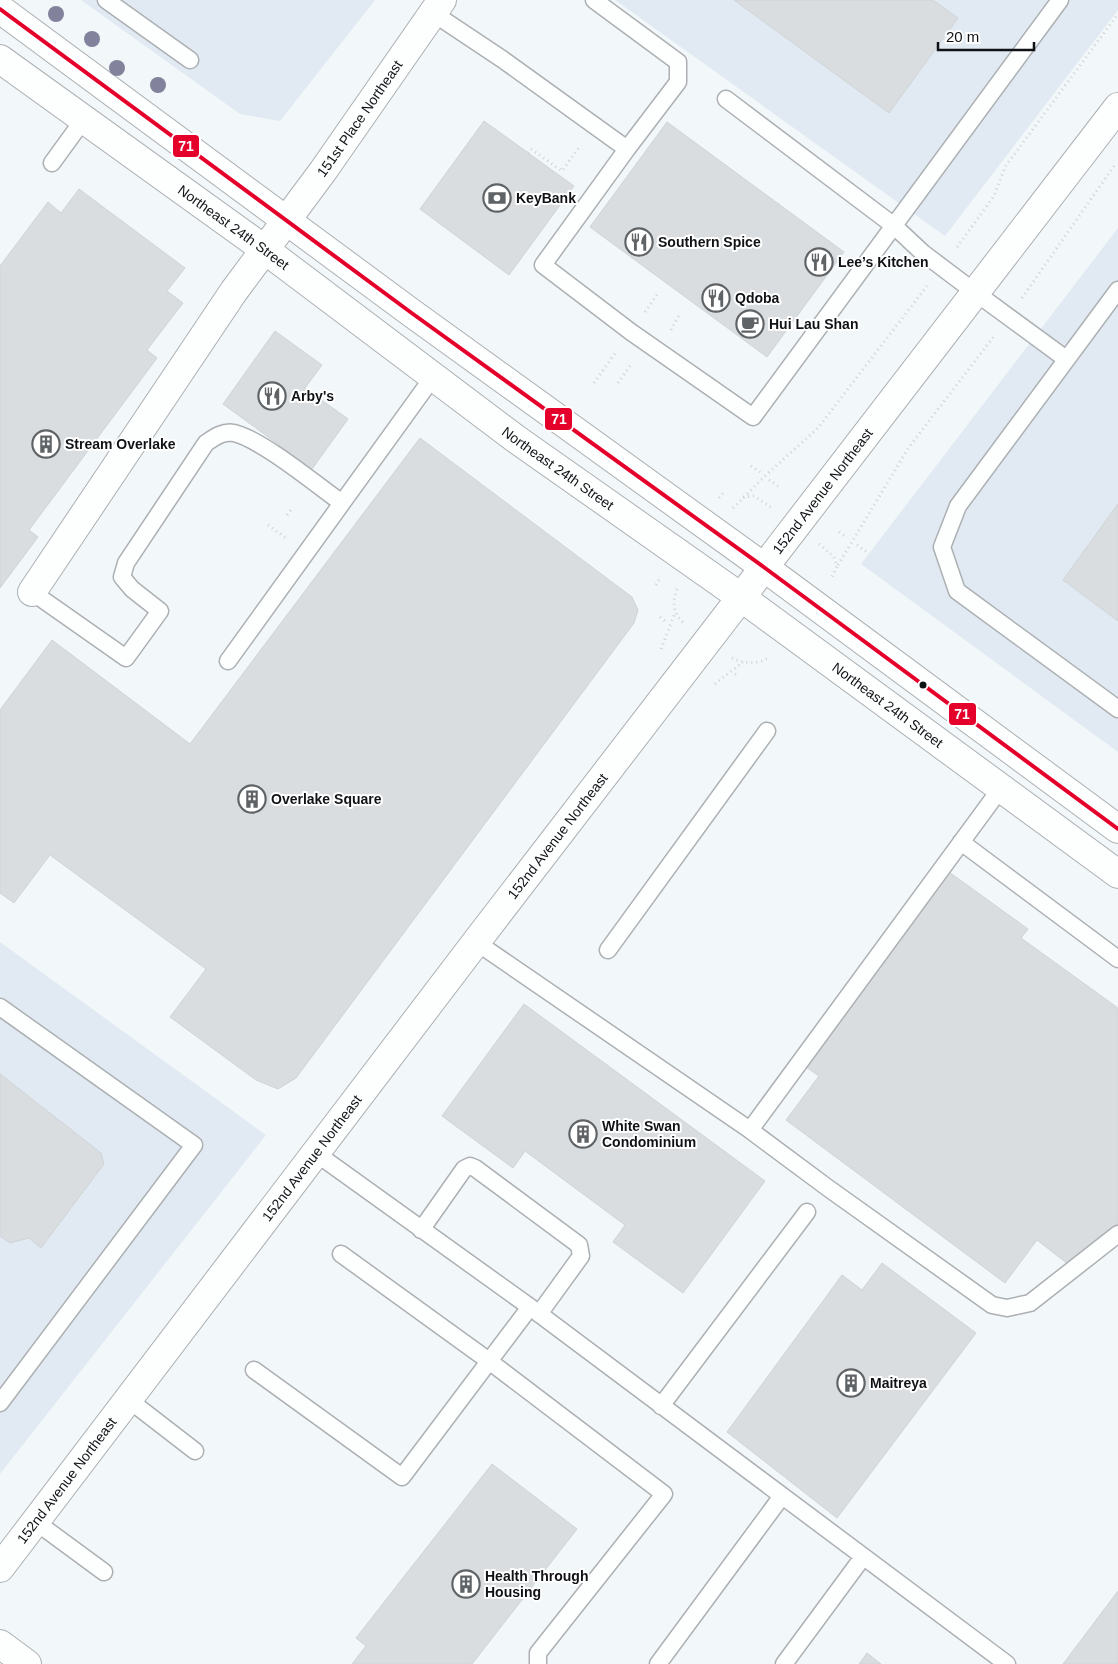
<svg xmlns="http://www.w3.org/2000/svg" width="1118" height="1664" font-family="Helvetica,sans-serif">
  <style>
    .built { fill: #e1eaf2 }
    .building { fill: #d9dde0; stroke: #cfd4d7 }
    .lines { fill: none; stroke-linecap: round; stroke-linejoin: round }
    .service-casing { stroke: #acb0b3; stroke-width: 19 }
    .minor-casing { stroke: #acb0b3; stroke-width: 30 }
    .tertiary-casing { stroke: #acb0b3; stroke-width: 30 }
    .secondary-casing { stroke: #acb0b3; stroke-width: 30 }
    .path { stroke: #d0d2d3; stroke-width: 3; stroke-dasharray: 1 4; stroke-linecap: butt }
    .service { stroke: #fdfefe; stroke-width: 16 }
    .minor { stroke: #fdfefe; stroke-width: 28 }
    .tertiary { stroke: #fdfefe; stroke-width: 28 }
    .secondary { stroke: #fdfefe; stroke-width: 28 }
    .bus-1-casing { stroke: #fff; stroke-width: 8 }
    .bus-1 { stroke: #e4002b; stroke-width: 4 }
    .tree { fill: #82829c }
    .bus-dot { fill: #101316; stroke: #fff; stroke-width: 2 }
    .labels { text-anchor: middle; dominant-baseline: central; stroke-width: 4; stroke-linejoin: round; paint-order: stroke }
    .street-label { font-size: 14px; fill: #101316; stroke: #fff }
    .poi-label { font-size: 14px; font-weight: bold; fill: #101316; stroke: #fff; text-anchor: start }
    .line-badge { stroke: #fff; stroke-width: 2 }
    .badge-label { font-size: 14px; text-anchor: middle; font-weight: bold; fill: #fff }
  </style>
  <rect width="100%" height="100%" fill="#f2f7fa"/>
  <path class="built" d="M 81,0 L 375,0 L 280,121 L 240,114 Z
    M 615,0 L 1118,0 L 1118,10 L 945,236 Z
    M 1118,228 L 1118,752 L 861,564 Z
    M 0,942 L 266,1135 L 0,1474 Z"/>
  <path class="building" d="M 734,0 L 933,0 L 958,18 L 889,113 Z
    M 484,121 L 574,186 L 509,275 L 420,209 Z
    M 667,122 L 844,252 L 767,357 L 590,227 Z
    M 79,189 L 185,268 L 167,291 L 183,303 L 147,350 L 157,358 L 29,530 L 38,537 L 0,588 L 0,266 L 48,202 L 61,213 Z
    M 275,331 L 322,365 L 305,388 L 348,419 L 312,469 L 223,404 Z
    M 420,438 L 632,597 L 638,610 L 634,623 L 296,1078 L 278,1089 L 256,1080 L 170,1017 L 206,969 L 50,855 L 14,903 L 0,893 L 0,710 L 52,640 L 190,744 Z
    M 1118,504 L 1118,621 L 1063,580 Z
    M 949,872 L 1028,929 L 1021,938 L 1118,1008 L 1118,1224 L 1068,1264 L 1037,1240 L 1005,1283 L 786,1120 L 819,1076 L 806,1067 Z
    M 524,1004 L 765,1181 L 683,1293 L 613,1242 L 625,1225 L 525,1151 L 513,1168 L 442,1116 Z
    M 0,1074 L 101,1153 L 104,1164 L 41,1248 L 29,1238 L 10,1243 L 0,1236 Z
    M 882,1263 L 976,1333 L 837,1518 L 727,1432 L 842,1275 L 862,1290 Z
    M 492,1464 L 577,1529 L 472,1664 L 352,1664 L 366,1646 L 356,1638 Z
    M 1118,1591 L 1118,1664 L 1063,1664 Z
    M 867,1653 L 881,1664 L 859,1664 Z"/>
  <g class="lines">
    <g class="service-casing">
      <path id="service" d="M 106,0 L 190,60
        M 594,0 L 678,62 L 678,82 L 627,149
        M 433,13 L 502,59 L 627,149 L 543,265 L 631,332 L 753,417 L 1060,0
        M 726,99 L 893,225 L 923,253 L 976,293 L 1066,359
        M 52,163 L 84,119
        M 1118,290 L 958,506 L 942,547 L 957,591 L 1118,709
        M 32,592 L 126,658 L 160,611 L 132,589 L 122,577 L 126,563 L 206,443 C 215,437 223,431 234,433 C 261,439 318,486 342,503
        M 228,661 L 433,377
        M 961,842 L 1118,959
        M 476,942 L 750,1130 L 828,1188 L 992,1305 L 1007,1308 L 1030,1303 L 1118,1234
        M 608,950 L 767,731
        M 0,1007 L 194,1145 L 0,1403
        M 750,1130 L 1001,788
        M 317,1154 L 530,1307 L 1007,1664
        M 421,1230 L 464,1169 L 470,1166 L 475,1168 L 579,1245 L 581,1256 L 539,1314
        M 341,1254 L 489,1361 L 664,1494 L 538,1653 L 538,1664
        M 254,1370 L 402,1477 L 530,1307
        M 129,1400 L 195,1451
        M 661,1406 L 807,1212
        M 36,1522 L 104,1572
        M 658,1664 L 782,1496
        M 784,1664 L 863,1557"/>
    </g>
    <g class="minor-casing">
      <g id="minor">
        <path id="s1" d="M 32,592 L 234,291 L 323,171 L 442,0"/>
      </g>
    </g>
    <g class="tertiary-casing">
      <g id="tertiary">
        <path id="s2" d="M 0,1568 L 476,942 L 1118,107"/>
        <path d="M 0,1644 L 27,1664"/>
      </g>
    </g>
    <g class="secondary-casing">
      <g id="secondary">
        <path d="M 0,9 L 413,314 L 765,568 L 1118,829"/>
        <path id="s3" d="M 0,59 L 264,249 L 516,439 L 742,598 L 1118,874"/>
      </g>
    </g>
    <path class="path" d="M 528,153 L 531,149 L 562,171 L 580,146
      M 957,247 L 994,196 L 1005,167 L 1118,14
      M 1022,298 L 1114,166
      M 645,312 L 659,292
      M 671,330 L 679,315
      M 594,383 L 616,352
      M 618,383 L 632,363
      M 751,466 L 760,472
      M 769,480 L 778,486
      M 743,497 L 754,496 L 772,508
      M 719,498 L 725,491
      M 733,508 L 765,476 L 818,428 L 927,286
      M 287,515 L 293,507
      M 268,525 L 286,538
      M 839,532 L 847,538
      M 819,544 L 834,557 L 837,566 L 831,579
      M 857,545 L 867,552
      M 838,565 L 909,447 L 995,335
      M 656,585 L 661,577
      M 677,589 C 672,601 673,615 684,623
      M 660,617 L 666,622
      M 661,649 L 675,613
      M 732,658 C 744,664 760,665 770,656
      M 735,674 L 738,676
      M 715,684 L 743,662"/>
    <use href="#service" class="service"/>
    <use href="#minor" class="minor"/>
    <use href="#tertiary" class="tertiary"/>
    <use href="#secondary" class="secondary"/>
    <g class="bus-1-casing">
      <path id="bus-1" d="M 0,9 L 413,314 L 765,568 L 1118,829"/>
    </g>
    <use href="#bus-1" class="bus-1"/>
  </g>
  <g class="tree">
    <circle cx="56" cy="14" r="8"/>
    <circle cx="92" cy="39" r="8"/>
    <circle cx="117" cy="68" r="8"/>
    <circle cx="158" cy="85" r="8"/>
  </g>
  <defs>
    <g id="bank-ring" transform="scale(1.4375)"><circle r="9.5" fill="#fff" stroke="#5f6366" stroke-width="1.5"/><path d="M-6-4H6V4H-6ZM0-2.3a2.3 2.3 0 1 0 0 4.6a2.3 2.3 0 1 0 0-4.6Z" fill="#5f6366"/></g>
    <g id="restaurant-ring" transform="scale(1.4375)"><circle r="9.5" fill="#fff" stroke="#5f6366" stroke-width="1.5"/><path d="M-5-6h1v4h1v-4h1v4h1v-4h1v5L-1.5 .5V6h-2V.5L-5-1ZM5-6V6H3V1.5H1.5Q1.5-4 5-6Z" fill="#5f6366"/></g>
    <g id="cafe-ring" transform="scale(1.4375)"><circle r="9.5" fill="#fff" stroke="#5f6366" stroke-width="1.5"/><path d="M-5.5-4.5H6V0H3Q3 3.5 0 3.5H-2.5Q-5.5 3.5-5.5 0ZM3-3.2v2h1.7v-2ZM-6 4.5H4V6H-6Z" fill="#5f6366"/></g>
    <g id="building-ring" transform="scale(1.4375)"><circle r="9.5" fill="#fff" stroke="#5f6366" stroke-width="1.5"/><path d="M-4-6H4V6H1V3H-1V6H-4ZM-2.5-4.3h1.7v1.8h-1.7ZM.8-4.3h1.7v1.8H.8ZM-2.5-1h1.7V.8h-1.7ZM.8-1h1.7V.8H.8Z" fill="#5f6366"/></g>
  </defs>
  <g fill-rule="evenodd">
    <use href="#bank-ring" x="497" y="198"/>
    <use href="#restaurant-ring" x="639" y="242"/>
    <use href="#restaurant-ring" x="819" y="262"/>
    <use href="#restaurant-ring" x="716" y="298"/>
    <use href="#cafe-ring" x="750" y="324"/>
    <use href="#restaurant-ring" x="272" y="396"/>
    <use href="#building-ring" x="46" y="444"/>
    <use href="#building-ring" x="252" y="799"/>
    <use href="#building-ring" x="583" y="1134"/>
    <use href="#building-ring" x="851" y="1383"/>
    <use href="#building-ring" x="466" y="1584"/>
  </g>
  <circle class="bus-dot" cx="923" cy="685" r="4.5"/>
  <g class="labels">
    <g class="street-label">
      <text stroke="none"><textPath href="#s1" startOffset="576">151st Place Northeast</textPath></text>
      <text stroke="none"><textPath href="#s3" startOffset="288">Northeast 24th Street</textPath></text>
      <text stroke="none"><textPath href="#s3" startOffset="692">Northeast 24th Street</textPath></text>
      <text stroke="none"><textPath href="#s2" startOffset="1355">152nd Avenue Northeast</textPath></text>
      <text stroke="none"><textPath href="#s3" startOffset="1098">Northeast 24th Street</textPath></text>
      <text stroke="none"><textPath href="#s2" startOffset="920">152nd Avenue Northeast</textPath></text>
      <text stroke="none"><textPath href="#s2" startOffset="515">152nd Avenue Northeast</textPath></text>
      <text stroke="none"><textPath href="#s2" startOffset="110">152nd Avenue Northeast</textPath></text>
    </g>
    <g class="poi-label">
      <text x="516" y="198">KeyBank</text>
      <text x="658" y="242">Southern Spice</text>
      <text x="838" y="262">Lee’s Kitchen</text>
      <text x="735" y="298">Qdoba</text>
      <text x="769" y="324">Hui Lau Shan</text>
      <text x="291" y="396">Arby's</text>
      <text x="65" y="444">Stream Overlake</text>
      <text x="271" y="799">Overlake Square</text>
      <text x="602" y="1126">White Swan<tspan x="602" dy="16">Condominium</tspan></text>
      <text x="870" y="1383">Maitreya</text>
      <text x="485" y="1576">Health Through<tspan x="485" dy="16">Housing</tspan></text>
    </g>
  </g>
  <g class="line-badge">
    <rect x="172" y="134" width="28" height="24" rx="5" fill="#e4002b"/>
    <rect x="544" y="407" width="29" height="24" rx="5" fill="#e4002b"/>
    <rect x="948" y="702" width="29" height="24" rx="5" fill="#e4002b"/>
  </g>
  <g class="badge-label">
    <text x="186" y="151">71</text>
    <text x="559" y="424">71</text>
    <text x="962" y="719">71</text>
  </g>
  <path d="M938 42v8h96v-8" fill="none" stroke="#101316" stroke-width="2.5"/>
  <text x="946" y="42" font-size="15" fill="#101316" stroke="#ffffff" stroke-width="4" paint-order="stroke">20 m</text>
</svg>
